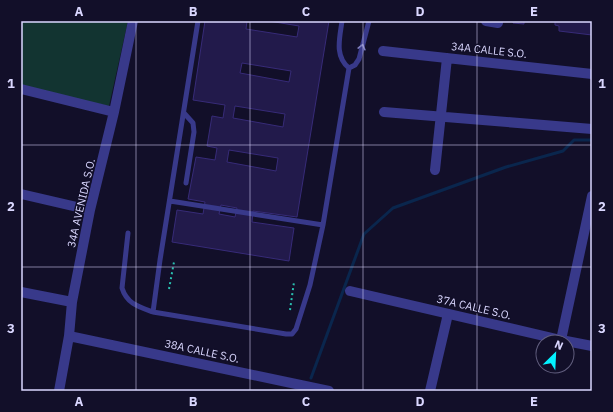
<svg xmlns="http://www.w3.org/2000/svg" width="613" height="412" font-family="'IBM Plex Sans',sans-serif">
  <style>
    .green { fill: #123431 }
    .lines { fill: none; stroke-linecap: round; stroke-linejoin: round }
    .stream { stroke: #0a264d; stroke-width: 3 }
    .building { fill: #221a4b; stroke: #372b78; fill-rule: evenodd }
    .path { stroke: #2ac0b0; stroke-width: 2; stroke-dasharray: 2 3; stroke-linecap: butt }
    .lane { stroke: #38398a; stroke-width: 5 }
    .street { stroke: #38398a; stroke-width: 10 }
    .oneway { stroke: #8180bf }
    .grid { fill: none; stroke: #dad7ff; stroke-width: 1; stroke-opacity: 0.55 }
    .labels { text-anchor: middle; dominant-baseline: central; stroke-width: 3; stroke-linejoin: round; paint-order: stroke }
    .street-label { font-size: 11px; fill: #dad7ff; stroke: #120f29 }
    .neatline { fill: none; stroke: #dad7ff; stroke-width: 1.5 }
    .grid-label { font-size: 13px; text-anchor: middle; font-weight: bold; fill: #dad7ff }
  </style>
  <rect width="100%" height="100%" fill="#120f29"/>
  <path class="green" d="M 21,21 L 128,21 L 109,106 L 21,87 Z"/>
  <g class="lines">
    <path class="stream" d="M 311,378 L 364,234 L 393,208 L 506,167 L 563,151 L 574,140 L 592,140"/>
  </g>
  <path class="building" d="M 205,21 L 247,21 L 246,29 L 297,37 L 299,26 L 269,21 L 329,21 L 297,217 L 253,211 L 252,222 L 294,228 L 289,261 L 172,242 L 177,210 L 203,214 L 205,202 L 188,199 L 196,157 L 215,160 L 217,148 L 207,146 L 212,116 L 223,118 L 225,105 L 193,100 ZM 242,63 L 291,71 L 289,82 L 240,73 ZM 235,106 L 285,114 L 283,127 L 233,118 ZM 229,150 L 278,158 L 276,171 L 227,162 ZM 221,205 L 237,208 L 235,217 L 219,214 Z
    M 513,21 L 524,21 L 524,24 L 513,23 Z
    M 555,21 L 592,21 L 592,35 L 559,31 L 559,26 L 555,25 Z"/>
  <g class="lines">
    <path class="path" d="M 169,289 L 174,262
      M 290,310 L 294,282"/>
    <path class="lane" d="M 342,21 C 340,37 334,56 349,68
      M 349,68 L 355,65 L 359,59 L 369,21
      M 184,113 L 193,123 L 194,132 L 186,183
      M 170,201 L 323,225
      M 128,233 L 122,288 C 127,304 139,307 153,312 L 286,334 L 292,334 L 296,329 L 310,285 L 323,225 L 349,68
      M 153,312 L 160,260 L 198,21"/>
    <path class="street" d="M 486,21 L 498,23
      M 383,51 L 592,74
      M 21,89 L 114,112
      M 384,112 L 592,129
      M 435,170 L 447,58
      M 21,194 L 90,210
      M 350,291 L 561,340 L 592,346
      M 21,292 L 72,302
      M 69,336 L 329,391
      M 561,340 L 592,196
      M 59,391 L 69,336 L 72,302 L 90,210 L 114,112 L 133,21
      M 430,391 L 448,314"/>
  </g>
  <defs><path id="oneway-chevron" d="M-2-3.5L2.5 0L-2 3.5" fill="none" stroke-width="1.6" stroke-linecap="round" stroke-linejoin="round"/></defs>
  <use class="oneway" href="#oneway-chevron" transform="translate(362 47) rotate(-76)"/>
  <path class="grid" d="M 136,21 L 136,391M 250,21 L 250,391M 363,21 L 363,391M 477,21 L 477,391M 21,145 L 592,145M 21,267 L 592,267"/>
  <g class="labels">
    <g class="street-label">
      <text transform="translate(489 50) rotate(6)">34A CALLE S.O.</text>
      <text transform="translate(81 203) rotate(-77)">34A AVENIDA S.O.</text>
      <text transform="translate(474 307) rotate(13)">37A CALLE S.O.</text>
      <text transform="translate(202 351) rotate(12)">38A CALLE S.O.</text>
    </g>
  </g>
  <rect width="613" height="412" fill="none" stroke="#120f29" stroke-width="44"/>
  <g transform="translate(555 354) rotate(24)"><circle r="19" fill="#120f29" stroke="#625f7f"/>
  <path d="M0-3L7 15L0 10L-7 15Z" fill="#03f2ff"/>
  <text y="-6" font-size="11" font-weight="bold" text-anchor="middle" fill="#dad7ff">N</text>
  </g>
  <rect x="22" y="22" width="569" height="368" class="neatline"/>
  <g class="grid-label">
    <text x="79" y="16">A</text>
    <text x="193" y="16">B</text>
    <text x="306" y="16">C</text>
    <text x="420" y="16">D</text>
    <text x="534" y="16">E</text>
    <text x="11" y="88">1</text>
    <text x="602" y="88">1</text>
    <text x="11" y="211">2</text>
    <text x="602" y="211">2</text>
    <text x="11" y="333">3</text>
    <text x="602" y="333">3</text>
    <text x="79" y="406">A</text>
    <text x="193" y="406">B</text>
    <text x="306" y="406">C</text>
    <text x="420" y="406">D</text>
    <text x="534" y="406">E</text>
  </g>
</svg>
